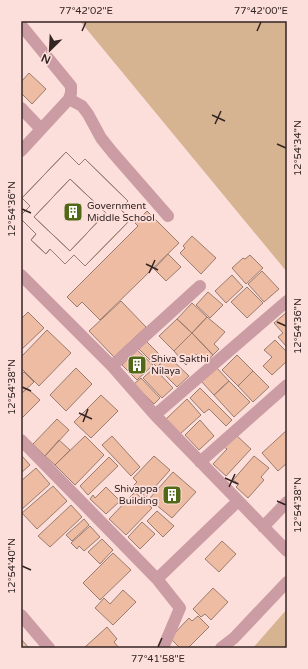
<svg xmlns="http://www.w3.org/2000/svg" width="308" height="669" font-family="'Varela Round',sans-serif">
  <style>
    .green { fill: #d7b491 }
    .building { fill: #eebba3; stroke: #997c6f; fill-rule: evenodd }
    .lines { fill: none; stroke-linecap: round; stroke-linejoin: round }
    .street { stroke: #cb9ca4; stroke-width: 12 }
    .ticks { fill: none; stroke: #332524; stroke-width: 1.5 }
    .labels { text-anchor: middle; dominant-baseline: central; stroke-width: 3.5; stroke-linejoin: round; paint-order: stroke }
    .poi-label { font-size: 10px; fill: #332524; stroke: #fcdfdb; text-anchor: start }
    .neatline { fill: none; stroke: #332524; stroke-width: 1.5 }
    .ticks-label { font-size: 10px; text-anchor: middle; fill: #332524 }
  </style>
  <rect width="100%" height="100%" fill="#fcdfdb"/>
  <path class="green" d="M 80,21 L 287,21 L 287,272 Z
    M 287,609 L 287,648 L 253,648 Z"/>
  <path class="building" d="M 29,73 L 46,89 L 32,104 L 21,93 L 21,82 Z
    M 66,152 L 79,165 L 85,159 L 128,201 L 120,209 L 131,219 L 85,266 L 74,255 L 65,264 L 50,249 L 46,254 L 31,240 L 36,234 L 21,219 L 21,215 L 30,206 L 22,198 ZM 70,179 L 106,213 L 70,251 L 34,217 Z
    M 66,152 L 79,165 L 85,159 L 128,201 L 120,209 L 131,219 L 85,266 L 74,255 L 65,264 L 50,249 L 46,254 L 31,240 L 36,234 L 21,219 L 21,215 L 30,206 L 22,198 Z
    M 70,179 L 106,213 L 70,251 L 34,217 Z
    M 147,211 L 179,243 L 100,320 L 82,302 L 77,307 L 67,297 L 138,226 L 135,223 Z
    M 192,236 L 216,258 L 201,274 L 180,253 L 185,248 L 183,246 Z
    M 168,254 L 181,267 L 166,281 L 154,269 Z
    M 250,255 L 263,268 L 246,284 L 232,268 L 243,258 L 245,259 Z
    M 262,271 L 279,289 L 264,302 L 248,284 Z
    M 232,275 L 243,287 L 226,303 L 215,291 Z
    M 247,287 L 263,303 L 247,318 L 231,302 Z
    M 208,292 L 223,305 L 210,318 L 196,305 Z
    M 121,301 L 146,327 L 114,357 L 89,331 Z
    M 192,303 L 207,317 L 192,333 L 177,319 Z
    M 28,312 L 44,328 L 21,350 L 21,319 Z
    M 287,312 L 287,347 L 278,337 L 283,333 L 274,323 Z
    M 207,317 L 225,332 L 214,344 L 219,349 L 213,355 L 192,333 Z
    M 177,319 L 192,333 L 174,351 L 159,336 Z
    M 47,330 L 71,353 L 39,386 L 21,368 L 21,357 Z
    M 192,333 L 213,355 L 207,362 L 197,354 L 186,365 L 174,351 Z
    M 275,340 L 287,352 L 287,361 L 272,375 L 263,366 L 272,357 L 264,350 Z
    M 146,341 L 165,360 L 157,367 L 139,349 Z
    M 137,350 L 153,365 L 137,380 L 122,365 Z
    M 237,355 L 253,371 L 238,386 L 222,370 Z
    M 168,356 L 189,376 L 177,387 L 157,367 Z
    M 216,367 L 229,381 L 214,395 L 201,381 Z
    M 76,368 L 92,384 L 66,411 L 50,395 Z
    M 154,368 L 173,388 L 162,398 L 143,378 Z
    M 253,371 L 269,387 L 253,402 L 238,386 Z
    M 24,372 L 34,382 L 21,394 L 21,374 Z
    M 141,378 L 160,398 L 154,404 L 134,384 Z
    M 229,381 L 250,402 L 234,417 L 214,395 Z
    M 27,388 L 40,400 L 21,419 L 21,394 Z
    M 200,388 L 232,420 L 226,426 L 209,409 L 204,413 L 190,398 Z
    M 101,395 L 118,411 L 91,438 L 74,422 Z
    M 187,399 L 201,415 L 180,434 L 166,419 Z
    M 57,419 L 69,430 L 45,456 L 33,444 Z
    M 200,420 L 214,436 L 199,450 L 185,435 Z
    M 287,430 L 287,463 L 278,471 L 262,453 Z
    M 235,434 L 251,449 L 226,476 L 213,464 L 227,449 L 224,447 Z
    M 85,436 L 104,455 L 75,485 L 55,465 Z
    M 112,436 L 140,467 L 131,476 L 102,445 Z
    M 59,440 L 70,450 L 55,465 L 45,456 Z
    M 22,456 L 30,465 L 21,473 L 21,457 Z
    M 154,456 L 170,470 L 146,497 L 133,486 L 137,482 L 133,478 Z
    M 254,456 L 269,468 L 261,477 L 264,480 L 248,498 L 236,487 L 239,484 L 233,480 Z
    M 109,457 L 118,466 L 88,495 L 80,486 Z
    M 36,468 L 50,484 L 21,510 L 21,481 Z
    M 173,472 L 196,492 L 172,518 L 149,499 Z
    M 53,486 L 67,501 L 37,529 L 22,513 Z
    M 106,487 L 120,501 L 106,514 L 90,499 L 93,495 L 95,498 Z
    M 135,492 L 152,508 L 126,535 L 109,519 Z
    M 71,505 L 82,517 L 50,547 L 38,536 Z
    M 157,511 L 174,526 L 163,537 L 147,521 Z
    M 84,519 L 89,525 L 72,541 L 66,535 Z
    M 142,522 L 155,534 L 140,549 L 128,537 Z
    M 90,526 L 100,537 L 84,551 L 79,546 L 77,549 L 71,543 Z
    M 102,539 L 113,550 L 100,564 L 88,552 Z
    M 222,541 L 236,554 L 219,572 L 205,559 Z
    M 113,553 L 131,570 L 100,600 L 83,583 Z
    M 213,588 L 228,602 L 211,620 L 205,614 L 201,617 L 193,609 Z
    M 123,590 L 136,602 L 113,625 L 95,608 L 104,598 L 110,604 Z
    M 198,616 L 209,627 L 188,648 L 180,648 L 170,638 L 189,618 L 192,621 Z
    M 107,627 L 117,639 L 114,642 L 119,648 L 84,648 Z
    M 21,639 L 29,648 L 21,648 Z"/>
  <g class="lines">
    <path class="street" d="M 21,25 L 71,86 L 71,93 L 69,99 L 21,151
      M 69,99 L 82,106 L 88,114 L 101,138 L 113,153 L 168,216
      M 21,108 L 41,129
      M 21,275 L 112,366 L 155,415 L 287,551
      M 112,366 L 200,286
      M 155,415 L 287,301
      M 21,440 L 157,579 L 180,608 L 163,648
      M 200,462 L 287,385
      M 263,527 L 287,502
      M 157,579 L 238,501
      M 21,615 L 49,648
      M 221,648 L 234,638 L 287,582"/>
  </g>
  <path class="ticks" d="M 82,31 L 86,22M 257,31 L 261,22M 212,115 L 225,121M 215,124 L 221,111M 277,144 L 286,148M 22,209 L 31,213M 146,264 L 158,270M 149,273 L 155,260M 277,322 L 286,326M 22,387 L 31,391M 79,413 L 92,419M 83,422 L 88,409M 225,478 L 238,484M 229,487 L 235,474M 277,501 L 286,505M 22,566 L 31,570M 158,647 L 162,638"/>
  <defs>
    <g id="building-square" transform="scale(1)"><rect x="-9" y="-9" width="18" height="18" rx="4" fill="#516816" stroke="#fcdfdb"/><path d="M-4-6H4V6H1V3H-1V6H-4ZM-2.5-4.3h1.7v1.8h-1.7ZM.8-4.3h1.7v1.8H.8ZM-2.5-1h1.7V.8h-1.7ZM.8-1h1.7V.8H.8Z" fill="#fff"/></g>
  </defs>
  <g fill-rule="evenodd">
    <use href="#building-square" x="73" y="212"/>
    <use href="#building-square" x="137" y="365"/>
    <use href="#building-square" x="172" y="495"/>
  </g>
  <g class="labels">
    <g class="poi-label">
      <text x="87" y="206">Government<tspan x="87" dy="12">Middle School</tspan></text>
      <text x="151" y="359">Shiva Sakthi<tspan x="151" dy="12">Nilaya</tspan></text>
      <text x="158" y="489" text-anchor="end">Shivappa<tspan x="158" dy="12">Building</tspan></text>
    </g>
  </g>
  <rect width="308" height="669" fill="none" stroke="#fcdfdb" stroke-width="44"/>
  <g transform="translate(50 50) rotate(204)" stroke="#fcdfdb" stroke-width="3" paint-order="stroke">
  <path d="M0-3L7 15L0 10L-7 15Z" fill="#332524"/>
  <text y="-6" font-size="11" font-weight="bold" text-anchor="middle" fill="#332524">N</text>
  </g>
  <rect x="22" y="22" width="264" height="625" class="neatline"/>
  <g class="ticks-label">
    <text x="86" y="14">77°42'02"E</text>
    <text x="261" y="14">77°42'00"E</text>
    <text transform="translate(297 148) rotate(-90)" y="4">12°54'34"N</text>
    <text transform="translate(11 209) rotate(-90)" y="4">12°54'36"N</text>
    <text transform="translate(297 326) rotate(-90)" y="4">12°54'36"N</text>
    <text transform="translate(11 387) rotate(-90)" y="4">12°54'38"N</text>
    <text transform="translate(297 505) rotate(-90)" y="4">12°54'38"N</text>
    <text transform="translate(11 566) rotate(-90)" y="4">12°54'40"N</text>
    <text x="158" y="662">77°41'58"E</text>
  </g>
</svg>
